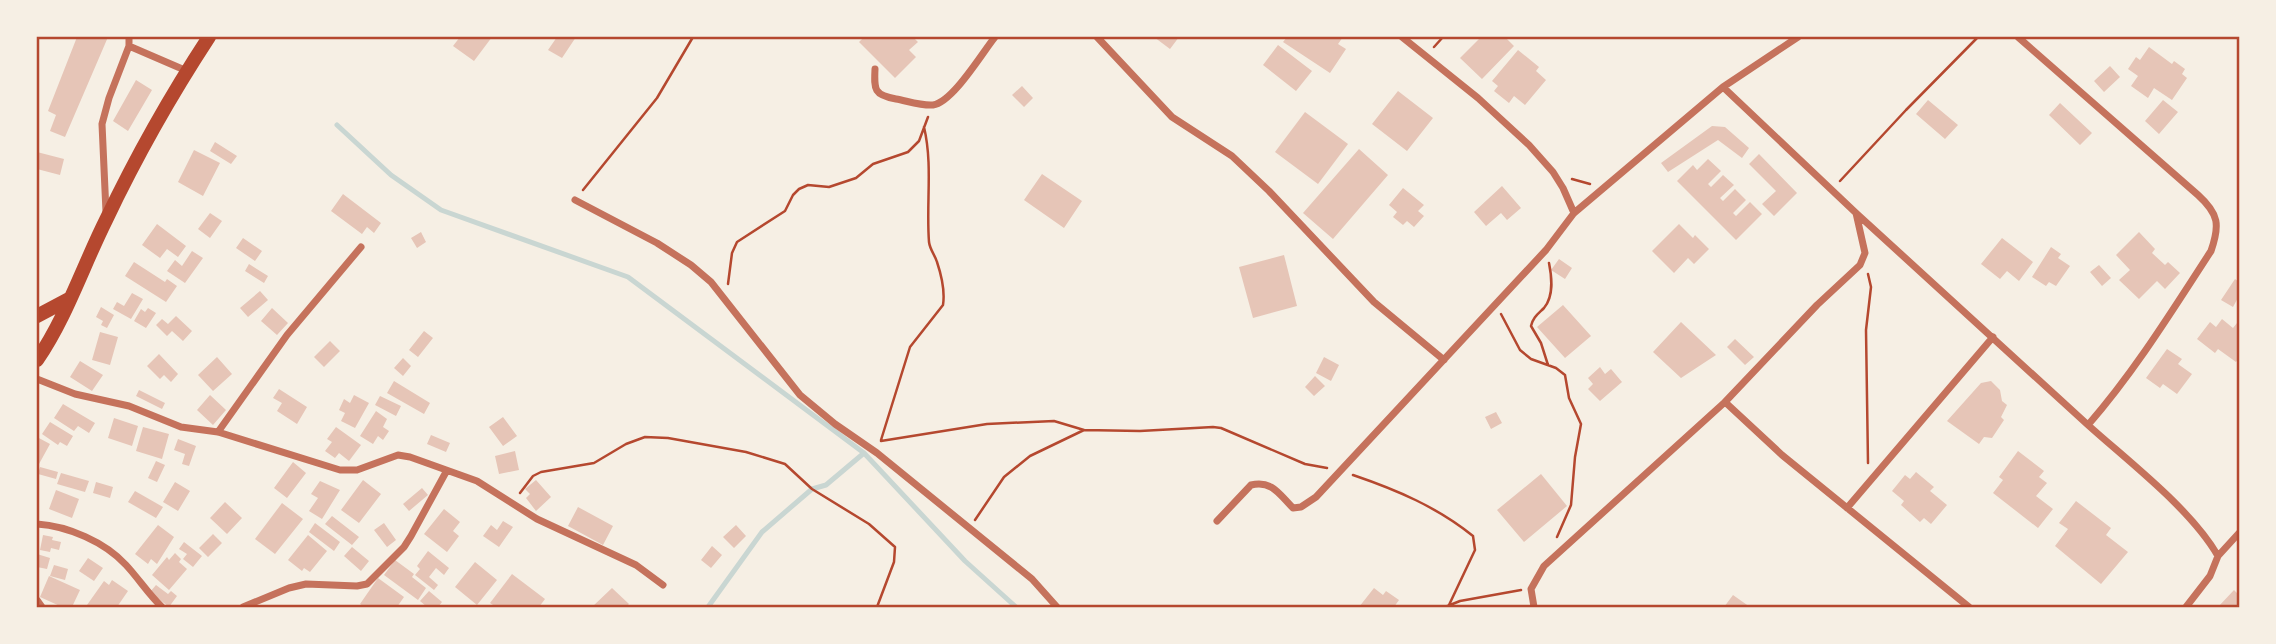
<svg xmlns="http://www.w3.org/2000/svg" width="2276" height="644" font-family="'Public Sans',sans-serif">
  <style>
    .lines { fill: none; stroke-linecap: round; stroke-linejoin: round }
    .stream { stroke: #c9d6d2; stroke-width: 5 }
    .building { fill: #e6c5b7 }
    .path { stroke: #b5482f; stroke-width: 2.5 }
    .minor { stroke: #c5725c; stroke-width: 7 }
    .secondary { stroke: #b5482f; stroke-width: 14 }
    .neatline { fill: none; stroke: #b5482f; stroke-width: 2.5 }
  </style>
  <rect width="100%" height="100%" fill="#f6efe4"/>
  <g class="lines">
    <path class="stream" d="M 337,125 L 391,175 L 441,210 L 628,277 L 864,453 L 965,561 L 1016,607
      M 708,607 L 762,532 L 812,489 L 826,485 L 864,453"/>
  </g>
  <path class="building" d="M 77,37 L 108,37 L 65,137 L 50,131 L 56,115 L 48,111 Z
    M 460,37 L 492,37 L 474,61 L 453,46 Z
    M 557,37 L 576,37 L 562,58 L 548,50 Z
    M 864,37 L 913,37 L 918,42 L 909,50 L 916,57 L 895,78 L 859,42 Z
    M 1154,37 L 1179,37 L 1170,49 Z
    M 1287,37 L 1343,37 L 1338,44 L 1346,49 L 1330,73 L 1283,42 Z
    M 1481,37 L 1505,37 L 1514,46 L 1482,79 L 1460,58 Z
    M 1278,45 L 1312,71 L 1296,91 L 1263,65 Z
    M 2149,47 L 2172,64 L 2174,61 L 2185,69 L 2182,74 L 2187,78 L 2172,100 L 2154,88 L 2148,98 L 2131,86 L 2138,76 L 2128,69 L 2136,57 L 2140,60 Z
    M 1518,50 L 1539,67 L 1536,71 L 1546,80 L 1525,105 L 1514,96 L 1509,103 L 1494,91 L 1498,86 L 1492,81 Z
    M 2110,66 L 2120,77 L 2104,92 L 2094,81 Z
    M 136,80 L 152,90 L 128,131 L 113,121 Z
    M 1022,86 L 1033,98 L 1024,107 L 1012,95 Z
    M 1398,91 L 1433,118 L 1407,151 L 1372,124 Z
    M 1928,100 L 1958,125 L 1945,139 L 1916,114 Z
    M 2163,100 L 2178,112 L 2159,134 L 2145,121 Z
    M 2060,103 L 2092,133 L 2080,145 L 2049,115 Z
    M 1305,112 L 1348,144 L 1318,184 L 1275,152 Z
    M 1712,126 L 1725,127 L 1749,148 L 1742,158 L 1718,140 L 1668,172 L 1661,163 Z
    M 215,142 L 237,156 L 231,164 L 210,151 Z
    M 1359,149 L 1388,175 L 1333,239 L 1303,213 Z
    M 194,150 L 220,163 L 203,196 L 178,182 Z
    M 37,152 L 64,159 L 60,175 L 37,169 Z
    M 1759,154 L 1797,193 L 1774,216 L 1762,204 L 1776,191 L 1749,164 Z
    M 1708,159 L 1721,171 L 1708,184 L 1711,187 L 1723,175 L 1734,185 L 1720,198 L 1723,201 L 1735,189 L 1746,200 L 1733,213 L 1736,216 L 1750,202 L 1762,214 L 1736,240 L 1677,181 L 1693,165 L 1697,170 Z
    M 1042,174 L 1082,201 L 1064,228 L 1024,200 Z
    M 1502,186 L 1521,208 L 1507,220 L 1501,213 L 1486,226 L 1474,212 Z
    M 1403,188 L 1424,205 L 1418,211 L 1424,216 L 1414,227 L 1407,221 L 1403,225 L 1393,217 L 1397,212 L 1389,205 Z
    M 343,194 L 381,223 L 374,233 L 367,227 L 362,234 L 331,211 Z
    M 210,213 L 222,221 L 210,238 L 198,229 Z
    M 157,224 L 186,246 L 178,257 L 167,249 L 160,258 L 142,245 Z
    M 1679,224 L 1693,238 L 1695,235 L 1709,249 L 1694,264 L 1688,258 L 1674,273 L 1652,251 Z
    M 421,232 L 426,242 L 417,248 L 411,238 Z
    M 2139,232 L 2155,249 L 2152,253 L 2165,265 L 2168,262 L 2180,273 L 2165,289 L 2157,281 L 2139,299 L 2119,280 L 2130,270 L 2116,255 Z
    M 243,238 L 262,251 L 255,261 L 236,248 Z
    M 2002,238 L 2033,262 L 2019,281 L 2007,271 L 2000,279 L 1981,264 Z
    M 2051,247 L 2061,254 L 2058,258 L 2070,266 L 2056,286 L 2049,282 L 2046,286 L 2032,277 Z
    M 192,251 L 203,258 L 185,283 L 167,271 L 175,260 L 182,266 Z
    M 1284,255 L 1297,306 L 1253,318 L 1239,267 Z
    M 1559,259 L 1572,268 L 1565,279 L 1551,270 Z
    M 134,262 L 165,282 L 167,279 L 177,286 L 166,302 L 125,276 Z
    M 249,264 L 268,276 L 264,283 L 245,271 Z
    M 2099,265 L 2111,278 L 2102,286 L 2090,272 Z
    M 2235,279 L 2239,282 L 2239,296 L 2233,307 L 2221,300 Z
    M 260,291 L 268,300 L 248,317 L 240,308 Z
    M 132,293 L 143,299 L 131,319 L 113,309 L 117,302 L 124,306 Z
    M 1563,305 L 1591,336 L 1565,358 L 1537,327 Z
    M 101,307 L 114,315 L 107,328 L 101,325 L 103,321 L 96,317 Z
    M 148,308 L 156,313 L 146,328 L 134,321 L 141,309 L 145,312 Z
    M 272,308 L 288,323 L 277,335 L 261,321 Z
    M 176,316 L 192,331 L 183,341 L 172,331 L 167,336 L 156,325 L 162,319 L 168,324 Z
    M 2222,319 L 2233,328 L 2237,323 L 2239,324 L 2239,358 L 2236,362 L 2218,349 L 2215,353 L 2197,339 L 2210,322 L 2216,327 Z
    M 1681,322 L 1716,355 L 1681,378 L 1653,352 Z
    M 424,331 L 433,338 L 418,357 L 409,350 Z
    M 100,332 L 118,337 L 110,365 L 92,360 Z
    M 1735,339 L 1754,357 L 1745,365 L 1727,347 Z
    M 330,341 L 340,351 L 324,367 L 314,357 Z
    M 2167,349 L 2182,359 L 2178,364 L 2192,374 L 2177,394 L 2163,384 L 2160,388 L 2146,378 Z
    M 159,354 L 178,374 L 171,382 L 164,375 L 160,379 L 147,366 Z
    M 217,357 L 232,374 L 213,391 L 198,375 Z
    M 1324,357 L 1339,365 L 1331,381 L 1316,373 Z
    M 403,358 L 411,366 L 403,376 L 394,368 Z
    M 80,361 L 103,375 L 92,391 L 70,377 Z
    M 1600,367 L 1605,374 L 1611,369 L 1622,382 L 1600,401 L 1588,389 L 1593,384 L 1588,378 Z
    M 1315,376 L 1325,386 L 1314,396 L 1305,387 Z
    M 394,381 L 430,403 L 424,414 L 387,393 Z
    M 1991,381 L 2000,390 L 2002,401 L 2007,405 L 2001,417 L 2004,420 L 1992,438 L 1984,437 L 1979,444 L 1947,421 L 1981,383 Z
    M 279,389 L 307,407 L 297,424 L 277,411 L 282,403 L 273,398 Z
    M 139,390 L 165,403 L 162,409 L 136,396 Z
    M 210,395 L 226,410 L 213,425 L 197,410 Z
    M 354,395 L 369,403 L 355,428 L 341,421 L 345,413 L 339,410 L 344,399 L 350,403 Z
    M 380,396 L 401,406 L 396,416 L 375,405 Z
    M 63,404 L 95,423 L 89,433 L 78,426 L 74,431 L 54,418 Z
    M 376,411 L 387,419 L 383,427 L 389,431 L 383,440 L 378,436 L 373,444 L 360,436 Z
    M 1496,412 L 1502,423 L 1491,429 L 1485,417 Z
    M 503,417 L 517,436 L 503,446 L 489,427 Z
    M 114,418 L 138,426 L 132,446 L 108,438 Z
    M 50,422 L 73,436 L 67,446 L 60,442 L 58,445 L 42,434 Z
    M 143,427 L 169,434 L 162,459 L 136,451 Z
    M 336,427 L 361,445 L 349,461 L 339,453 L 335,458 L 325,451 L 332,442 L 327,439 Z
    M 431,435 L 450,443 L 446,452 L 427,444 Z
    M 37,437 L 50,444 L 39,464 L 37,463 Z
    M 178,439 L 196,446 L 189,466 L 182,464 L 185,454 L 174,450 Z
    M 515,451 L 519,470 L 499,474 L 495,456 Z
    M 2018,451 L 2044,471 L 2039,477 L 2047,483 L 2036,496 L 2053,509 L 2038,528 L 1993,493 L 2003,480 L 1999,477 Z
    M 156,461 L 165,465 L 157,482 L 148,478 Z
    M 293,462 L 306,473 L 287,498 L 274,488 Z
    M 40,467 L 58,472 L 56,479 L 38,474 Z
    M 1916,472 L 1934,487 L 1930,491 L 1947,505 L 1931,524 L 1924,518 L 1920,522 L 1901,505 L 1904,501 L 1892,491 L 1905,475 L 1910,479 Z
    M 61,473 L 89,481 L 85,492 L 57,484 Z
    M 1541,474 L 1567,506 L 1524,542 L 1497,510 Z
    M 363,480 L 381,494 L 359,523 L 341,510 Z
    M 536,480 L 551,497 L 536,511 L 526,498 L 530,494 L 525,489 Z
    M 320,481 L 340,490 L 322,519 L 309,511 L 318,498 L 311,494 Z
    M 96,482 L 113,487 L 110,498 L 93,493 Z
    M 175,482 L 190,491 L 178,511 L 163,502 Z
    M 422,488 L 428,495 L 409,511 L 403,504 Z
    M 56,490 L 79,499 L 72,518 L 49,509 Z
    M 135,491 L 163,507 L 156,518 L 128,502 Z
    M 2076,501 L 2111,528 L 2106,535 L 2128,552 L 2101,584 L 2055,546 L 2068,529 L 2059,523 Z
    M 225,502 L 242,518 L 227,534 L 210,518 Z
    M 282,503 L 303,519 L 275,554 L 255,539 Z
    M 578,507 L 613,526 L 603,545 L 568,526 Z
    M 444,509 L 460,522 L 453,531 L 459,536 L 447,552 L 424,534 Z
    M 332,516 L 359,537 L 352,545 L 325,524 Z
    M 503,521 L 513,527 L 499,547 L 483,536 L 491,525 L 497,530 Z
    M 315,523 L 340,542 L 334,551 L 309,532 Z
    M 384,523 L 396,540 L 387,547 L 374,530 Z
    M 158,525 L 174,537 L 157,564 L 151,559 L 148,564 L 135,554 Z
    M 736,525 L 746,536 L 734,548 L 723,537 Z
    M 213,534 L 222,543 L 208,557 L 199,548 Z
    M 43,535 L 53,537 L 52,540 L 61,542 L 59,550 L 51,548 L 50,552 L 40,550 Z
    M 308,535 L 327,551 L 310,572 L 304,568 L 302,571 L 288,560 Z
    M 184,542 L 202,556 L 193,567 L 183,559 L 187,554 L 179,549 Z
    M 712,546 L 722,555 L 711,568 L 701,560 Z
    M 352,547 L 369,561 L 361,571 L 344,556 Z
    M 428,551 L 449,568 L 444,575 L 436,568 L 429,577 L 438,585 L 434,590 L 415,575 L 420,569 L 417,566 Z
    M 175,553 L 181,559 L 179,562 L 187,569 L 169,590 L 152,575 L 167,557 L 169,560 Z
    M 37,554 L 50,558 L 47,569 L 37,567 Z
    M 88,558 L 103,568 L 94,581 L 79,571 Z
    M 395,560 L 414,574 L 412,577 L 426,588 L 418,600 L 384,575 Z
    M 475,562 L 497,580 L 477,605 L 455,587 Z
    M 54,565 L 68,569 L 65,580 L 50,576 Z
    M 512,574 L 545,599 L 539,607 L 496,607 L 490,603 Z
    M 49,576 L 80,590 L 72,607 L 62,607 L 40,597 Z
    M 378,578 L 404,597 L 397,607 L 364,607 L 360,604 Z
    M 112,580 L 128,591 L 117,607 L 87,605 L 104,581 L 109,585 Z
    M 156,585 L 168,594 L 171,591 L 177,596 L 169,607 L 150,592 Z
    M 612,588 L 629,604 L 626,607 L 592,607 Z
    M 1374,588 L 1383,595 L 1386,591 L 1399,600 L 1394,607 L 1359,607 Z
    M 2234,590 L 2239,595 L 2239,607 L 2218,607 Z
    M 429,591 L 442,602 L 438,607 L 427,607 L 420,601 Z
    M 1733,595 L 1750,607 L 1724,607 Z"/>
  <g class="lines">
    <path class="path" d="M 1434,47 L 1443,37
      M 1572,179 L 1590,184
      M 1840,181 L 1906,110 L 1978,37
      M 583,190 L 657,98 L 693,37
      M 1868,274 L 1871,287 L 1866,330 L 1868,463
      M 728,284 L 732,253 L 737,242 L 785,211 L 793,195 L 799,189 L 808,185 L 829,187 L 856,178 L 873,164 L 908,152 L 919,141 L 928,117
      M 1501,314 L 1520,350 L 1531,359 L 1556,368 L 1565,375 L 1569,398 L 1581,424 L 1575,457 L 1571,505 L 1557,537
      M 1548,365 L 1541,343 L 1531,326 C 1533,317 1538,314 1544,308 C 1554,296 1552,278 1549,263
      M 881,440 L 910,347 L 943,305 C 945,292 941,274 937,262 C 935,255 930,250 929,242 C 926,203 933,165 924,127
      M 881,441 L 987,424 L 1054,421 L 1084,430
      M 1353,475 C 1397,490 1437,507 1473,536 L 1475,550 L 1449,605
      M 520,493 L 533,476 L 541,472 L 594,463 L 626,444 L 645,437 L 668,438 L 746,452 L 785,464 L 812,489 L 869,524 L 895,547 L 894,562 L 877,607
      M 975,520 L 1004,477 L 1030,456 L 1084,430 L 1140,431 L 1213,427 L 1221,428 L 1305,464 L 1327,468
      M 1445,607 L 1460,601 L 1521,590"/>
    <path class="minor" d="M 129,37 L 129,46 L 187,71
      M 1097,37 L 1172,117 L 1232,156 L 1269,191 L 1374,302 L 1444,360
      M 1402,37 L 1478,98 L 1529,145 L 1553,172 L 1563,188 L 1574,213
      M 2018,37 L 2198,195 C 2219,214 2220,225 2211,251 C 2172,311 2135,371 2088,425 C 2129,462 2191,509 2218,556 L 2210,576 L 2186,607
      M 875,69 C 874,90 874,95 896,99 C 907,101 922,106 933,105 C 953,102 982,53 995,37
      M 1723,87 L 1856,213 L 2088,425
      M 575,200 L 657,243 L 691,265 L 711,282 L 800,395 L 835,424 L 877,453 L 1032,579 L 1057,607
      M 106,212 L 102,124 L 109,98 L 129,46
      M 37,379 L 75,394 L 129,406 L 181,427 L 218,432 L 340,470 L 357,470 L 398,455 L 410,457 L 477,481 L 537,519 L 636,565 L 663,585
      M 1725,402 L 1782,455 L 1969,607
      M 218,432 L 287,335 L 361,247
      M 1847,508 L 1993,337
      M 1217,521 L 1251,485 C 1272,480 1279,494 1293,508 L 1301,507 L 1316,497 L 1546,250 L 1574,213 L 1723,87 L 1798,37
      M 37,524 C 68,526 105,542 126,565 C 139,579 149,595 162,607
      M 2218,556 L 2239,533
      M 37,600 L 42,607
      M 243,607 L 289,588 L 306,584 L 357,586 L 367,584 L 404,547 L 411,536 L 446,472
      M 1534,607 L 1531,589 L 1544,566 L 1725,402 L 1817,305 L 1860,265 L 1865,253 L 1856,213"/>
    <path class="secondary" d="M 37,316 L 69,299
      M 37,360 C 66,318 83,266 106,220 C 136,157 171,95 209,37"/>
  </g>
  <rect width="2276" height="644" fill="none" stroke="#f6efe4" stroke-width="77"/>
  <rect x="38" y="38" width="2200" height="568" class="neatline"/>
</svg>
